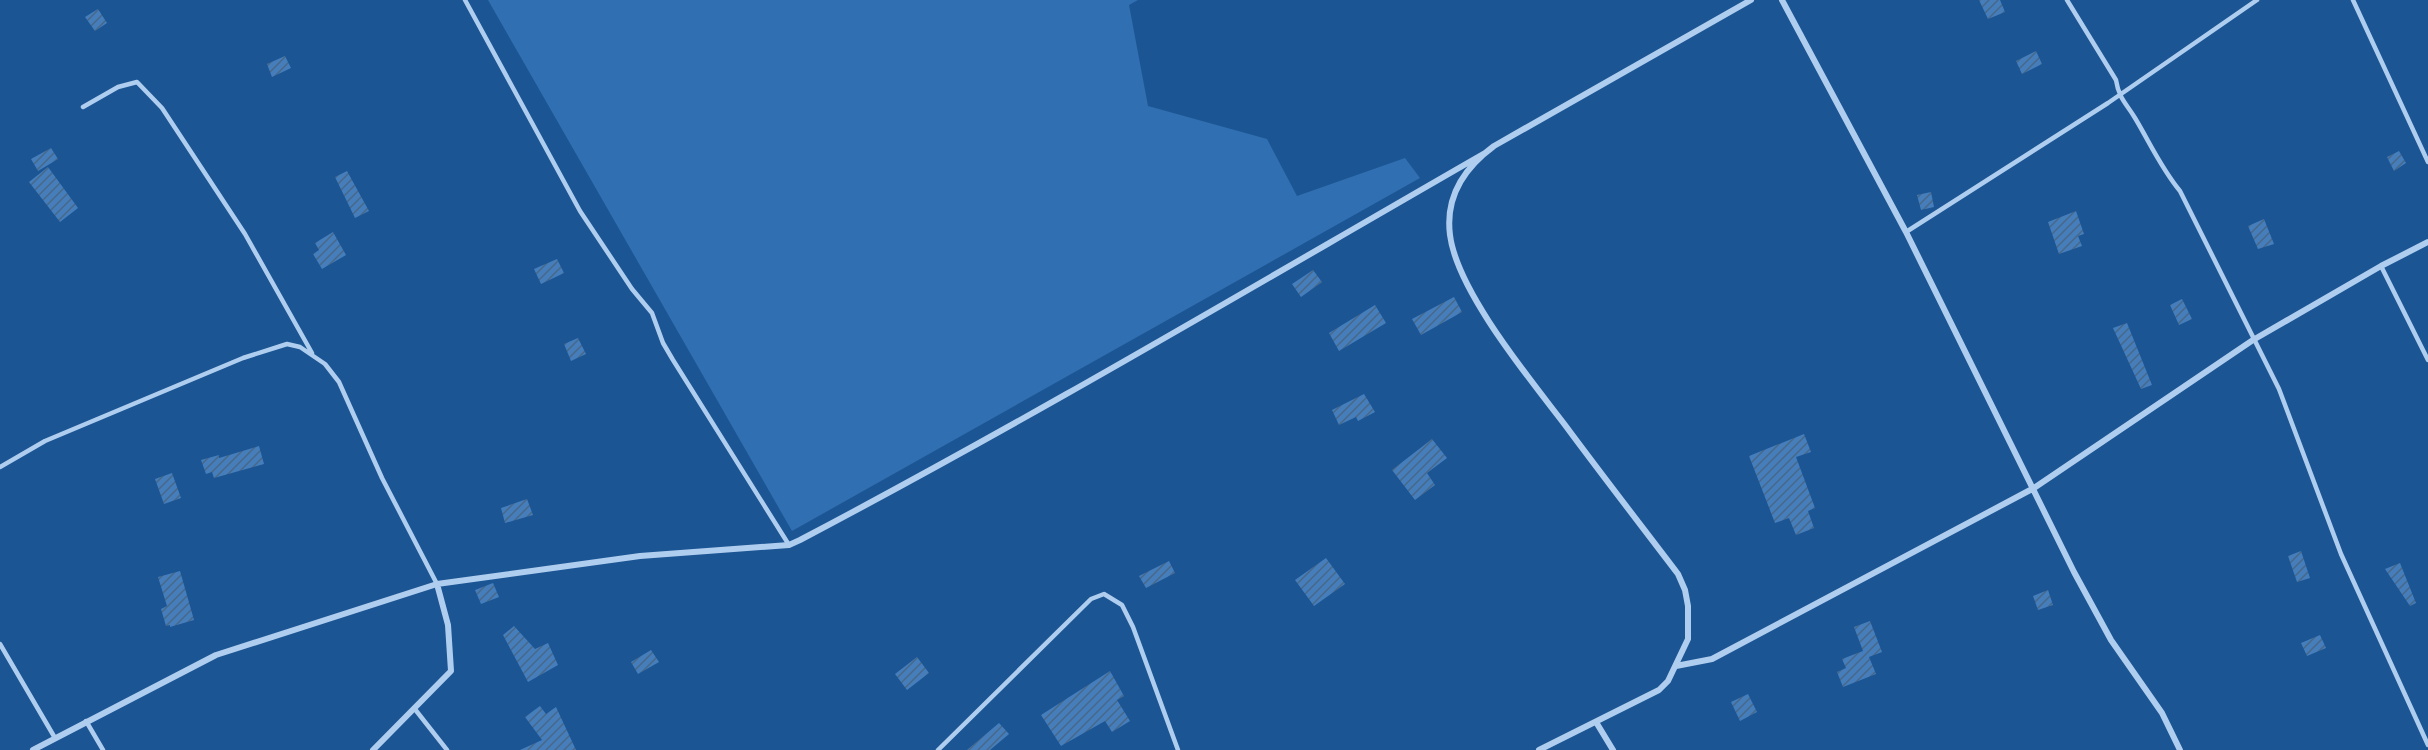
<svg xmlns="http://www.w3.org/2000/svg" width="2428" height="750" font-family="'Source Sans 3',sans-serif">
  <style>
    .green { fill: #306fb2 }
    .building { fill: url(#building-hatch) }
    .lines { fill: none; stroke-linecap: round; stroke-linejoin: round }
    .service { stroke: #afceef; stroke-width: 4.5 }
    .minor { stroke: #afceef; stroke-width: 6 }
  </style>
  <defs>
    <pattern id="building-hatch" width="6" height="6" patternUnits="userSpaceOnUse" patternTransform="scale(1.5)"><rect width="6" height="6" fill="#457ebb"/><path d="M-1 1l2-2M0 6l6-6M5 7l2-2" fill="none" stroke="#486889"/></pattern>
  </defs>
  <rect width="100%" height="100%" fill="#1c5594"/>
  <path class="green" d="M 488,0 L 1138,0 L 1129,5 L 1148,106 L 1267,139 L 1297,196 L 1405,158 L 1420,178 L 792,531 Z"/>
  <path class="building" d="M 1979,0 L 2000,0 L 2005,12 L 1988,19 Z
    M 98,9 L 107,23 L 95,31 L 85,17 Z
    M 2036,51 L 2042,64 L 2022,74 L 2016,61 Z
    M 285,56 L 291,68 L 272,77 L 267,64 Z
    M 51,148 L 58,159 L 38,171 L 31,159 Z
    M 2399,151 L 2406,163 L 2394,171 L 2387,157 Z
    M 48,167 L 78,208 L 60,222 L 29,182 Z
    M 347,171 L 369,211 L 355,218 L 335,177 Z
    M 1931,192 L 1934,207 L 1921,210 L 1917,195 Z
    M 2076,211 L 2084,234 L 2078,236 L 2082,246 L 2059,254 L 2048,222 Z
    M 2264,219 L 2274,244 L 2258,249 L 2248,226 Z
    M 333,232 L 346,255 L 322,269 L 313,254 L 319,250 L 315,243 Z
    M 557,259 L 564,273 L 541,284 L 534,269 Z
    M 1313,270 L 1322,282 L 1301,297 L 1292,284 Z
    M 1454,297 L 1462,312 L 1421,335 L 1412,319 Z
    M 2182,299 L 2192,319 L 2179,325 L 2170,305 Z
    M 1375,305 L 1386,323 L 1339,351 L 1329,333 Z
    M 2127,323 L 2152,385 L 2141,389 L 2113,328 Z
    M 578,338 L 586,354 L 571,361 L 564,344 Z
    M 1364,394 L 1375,412 L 1358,421 L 1356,417 L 1339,425 L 1332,410 Z
    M 1804,434 L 1811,452 L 1796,457 L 1815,508 L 1808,511 L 1814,528 L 1796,535 L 1789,518 L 1775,523 L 1749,456 Z
    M 1432,439 L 1447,458 L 1427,473 L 1435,485 L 1415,500 L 1392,470 Z
    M 259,446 L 264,464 L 214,478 L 212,472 L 206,474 L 201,460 L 219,455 L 219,458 Z
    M 172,473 L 181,498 L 164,504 L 155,479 Z
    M 527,499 L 533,515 L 505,523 L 501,508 Z
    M 2301,551 L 2310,578 L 2297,582 L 2288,556 Z
    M 1326,558 L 1345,584 L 1314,606 L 1295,580 Z
    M 1169,561 L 1175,573 L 1146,588 L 1139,576 Z
    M 2400,563 L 2416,603 L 2410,606 L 2385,569 Z
    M 180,571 L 194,620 L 170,627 L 170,625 L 166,626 L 161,609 L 167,606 L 158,577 Z
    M 493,583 L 499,597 L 481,604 L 475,590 Z
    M 2048,590 L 2053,605 L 2038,610 L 2033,596 Z
    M 1870,621 L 1882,652 L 1869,657 L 1876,674 L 1843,687 L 1837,672 L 1846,668 L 1842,659 L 1863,651 L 1854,627 Z
    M 514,626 L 535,649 L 548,643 L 558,665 L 528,682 L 503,635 Z
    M 2320,635 L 2326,648 L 2307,656 L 2301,643 Z
    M 651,650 L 659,662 L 638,674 L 631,662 Z
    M 917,657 L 929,673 L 907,690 L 895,674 Z
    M 1110,671 L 1124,696 L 1117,700 L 1130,721 L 1112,732 L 1105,721 L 1061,746 L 1041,715 Z
    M 1748,694 L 1757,712 L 1740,721 L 1731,702 Z
    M 540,706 L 546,714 L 556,707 L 576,750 L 520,750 L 542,740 L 525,717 Z
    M 999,723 L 1009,734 L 990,750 L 967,750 Z"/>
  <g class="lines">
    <path class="service" d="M 465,0 L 580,211 L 632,289 L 652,313 L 663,343 L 673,360 L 789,545
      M 2067,0 L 2116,80 C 2119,99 2126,103 2135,118 C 2150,143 2161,168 2180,191 L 2279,389 L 2341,554 L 2428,745
      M 2353,0 L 2428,162
      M 83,107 L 118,87 L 137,82 L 162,108 L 245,234 L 312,353
      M 1906,232 L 2108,103 L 2257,0
      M 2381,266 L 2428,360
      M 0,467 L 45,441 L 243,358 L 287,344 L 300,347 L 325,364 L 339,382 L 382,478 L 437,584
      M 0,644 L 55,738
      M 414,708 L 447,750
      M 86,721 L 103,750
      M 938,750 L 1091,599 L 1104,594 L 1122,605 L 1133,627 L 1178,750"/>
    <path class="minor" d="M 1782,0 L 1906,232 L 2074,572 L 2111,640 L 2162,713 L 2180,750
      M 1676,666 L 1712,659 L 2034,488 L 2253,340 L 2381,266 L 2428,242
      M 1596,722 L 1613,750
      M 33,750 L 216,655 L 437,584 L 640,556 L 789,545 L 800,540 C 1032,418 1257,284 1485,153
      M 373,750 L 451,671 L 448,625 L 437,584
      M 1539,750 L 1659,690 L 1668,681 L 1688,639 L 1688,606 L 1685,590 L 1678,574 C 1640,524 1602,475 1565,425 C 1530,379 1457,291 1450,235 C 1445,196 1464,168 1494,146 L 1751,0"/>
  </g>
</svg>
